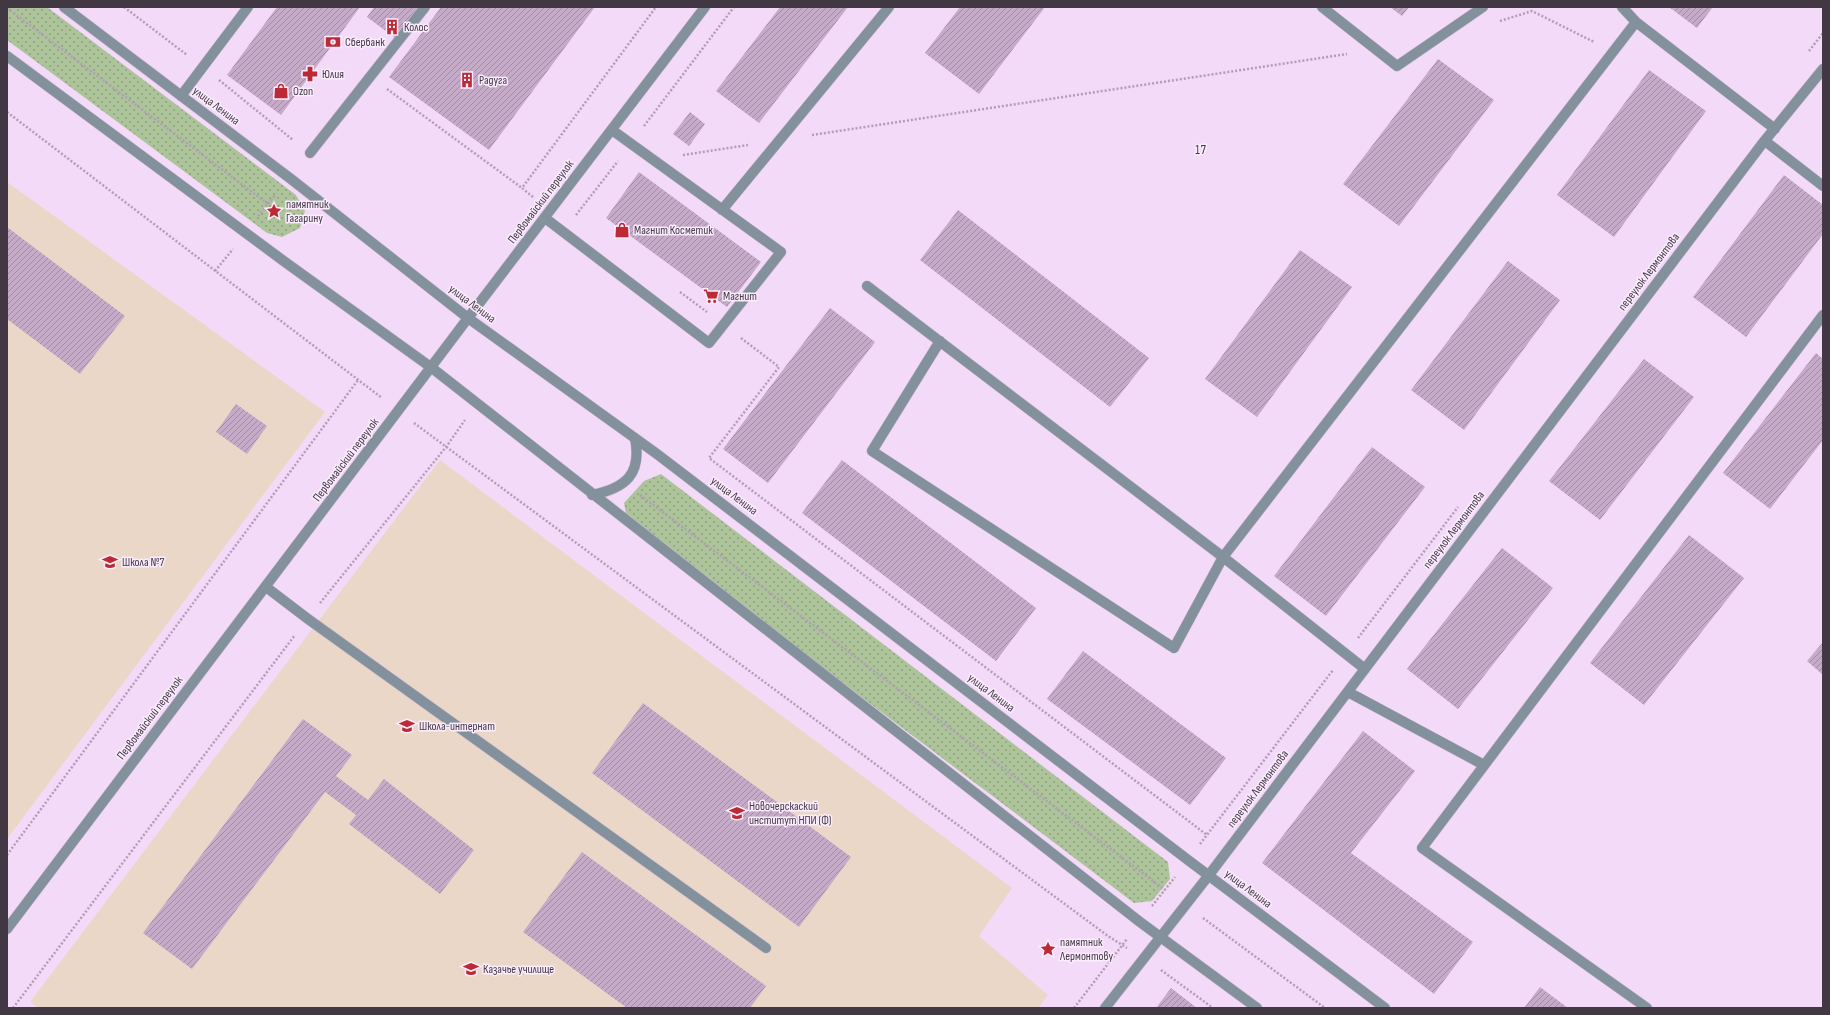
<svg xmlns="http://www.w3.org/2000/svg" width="1830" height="1015" font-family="'Sofia Sans Condensed',sans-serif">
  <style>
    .education { fill: #ead7c7 }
    .grass { fill: url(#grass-dots) }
    .building { fill: url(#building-hatch) }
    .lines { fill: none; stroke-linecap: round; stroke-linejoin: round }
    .minor-casing { stroke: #d0bad5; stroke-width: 11 }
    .path { stroke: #b19db5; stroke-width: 2.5; stroke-dasharray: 2 2; stroke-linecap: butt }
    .minor { stroke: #83919c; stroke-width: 10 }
    .labels { text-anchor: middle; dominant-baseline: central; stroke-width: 3; stroke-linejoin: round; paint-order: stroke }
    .poi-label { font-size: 12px; fill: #423844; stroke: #fbecfe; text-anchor: start }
    .street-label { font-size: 12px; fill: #423844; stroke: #fbecfe }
    .neighbourhood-label { font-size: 13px; letter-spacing: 1px; fill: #423844; stroke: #fbecfe }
  </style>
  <defs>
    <pattern id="grass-dots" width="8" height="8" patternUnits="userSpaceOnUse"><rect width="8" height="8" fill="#adc49b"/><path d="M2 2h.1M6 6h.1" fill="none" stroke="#8ea080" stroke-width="1.8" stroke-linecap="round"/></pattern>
    <pattern id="building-hatch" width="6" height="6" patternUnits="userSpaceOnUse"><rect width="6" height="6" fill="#c6abc8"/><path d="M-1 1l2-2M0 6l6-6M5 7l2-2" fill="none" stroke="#a28ca4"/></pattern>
  </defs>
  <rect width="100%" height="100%" fill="#f4daf9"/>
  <path class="education" d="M 7,182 L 325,412 L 7,839 Z
    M 440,460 L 1012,888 L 979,936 L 1048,995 L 1038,1008 L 38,1008 L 30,1002 Z"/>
  <path class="grass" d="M 7,7 L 47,7 L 296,195 L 305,211 L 300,228 L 282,237 L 267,233 L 7,40 Z
    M 661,474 L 1168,862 L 1170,879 L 1152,901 L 1134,903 L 627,520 L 624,503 L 644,481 Z"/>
  <path class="building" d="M 277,7 L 360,7 L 281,115 L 227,75 Z
    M 374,7 L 419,7 L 395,38 L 367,17 Z
    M 441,7 L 595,7 L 489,150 L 389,77 Z
    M 780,7 L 848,7 L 759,123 L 716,91 Z
    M 960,7 L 1045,7 L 979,94 L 925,53 Z
    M 1390,7 L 1409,7 L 1402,16 Z
    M 1669,7 L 1713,7 L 1697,28 Z
    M 1438,59 L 1494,100 L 1399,226 L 1343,184 Z
    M 1649,70 L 1706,111 L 1614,237 L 1557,195 Z
    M 690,112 L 705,124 L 689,146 L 673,134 Z
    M 639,172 L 761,262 L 727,307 L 606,218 Z
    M 1784,175 L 1823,205 L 1823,234 L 1746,337 L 1693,297 Z
    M 958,210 L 1149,358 L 1110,407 L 920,260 Z
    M 7,227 L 125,316 L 80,374 L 7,319 Z
    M 1300,250 L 1352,287 L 1257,417 L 1205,379 Z
    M 1508,261 L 1560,300 L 1464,430 L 1411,390 Z
    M 830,308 L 875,342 L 768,483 L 723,449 Z
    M 1816,353 L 1823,359 L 1823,440 L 1770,509 L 1723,473 Z
    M 1644,359 L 1694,397 L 1600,520 L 1549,481 Z
    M 236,404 L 267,426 L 247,454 L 216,432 Z
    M 1372,447 L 1425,487 L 1326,616 L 1274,576 Z
    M 842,460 L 1036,608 L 996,661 L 802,513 Z
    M 1689,535 L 1744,578 L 1644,705 L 1590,663 Z
    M 1502,548 L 1553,588 L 1458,709 L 1407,669 Z
    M 1823,642 L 1823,675 L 1807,661 Z
    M 1083,651 L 1226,758 L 1190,805 L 1047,699 Z
    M 643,703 L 851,857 L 799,927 L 592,773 Z
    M 303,719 L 352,755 L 336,776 L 368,800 L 384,779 L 474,850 L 440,894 L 349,824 L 356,815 L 325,792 L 192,969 L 143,933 Z
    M 1363,731 L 1415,771 L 1351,853 L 1473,942 L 1434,994 L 1262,863 Z
    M 582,852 L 766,986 L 750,1008 L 627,1008 L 523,932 Z
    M 1540,987 L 1568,1008 L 1524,1008 Z
    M 1171,988 L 1197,1008 L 1156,1008 Z"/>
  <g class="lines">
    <g class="minor-casing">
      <path id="minor" d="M 64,7 L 291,179 L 468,318 L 657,454 L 1188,860 L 1385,1008
        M 1322,7 L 1397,66 L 1483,7
        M 1622,7 L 1636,22
        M 7,56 L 285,262 L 432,368 L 1140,922 L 1257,1008
        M 181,96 L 248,7
        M 1765,141 L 1823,186
        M 310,153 L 425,7
        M 722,210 L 889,7
        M 545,218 L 709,343 L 781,252 L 612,130
        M 867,286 L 1223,557 L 1174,648 L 872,451 L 940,341
        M 592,495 C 626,488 642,474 635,438
        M 266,587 L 308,619 L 766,948
        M 1365,669 L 1223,557 L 1636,22 L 1775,129
        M 1348,692 L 1484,765
        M 7,929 L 468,318 L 705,7
        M 1105,1008 L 1209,875 L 1762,144 L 1823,69
        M 1647,1008 L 1422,848 L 1823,315"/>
    </g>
    <path class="path" d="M 124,7 L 187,55
      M 7,8 L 268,204
      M 1500,21 L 1532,11 L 1594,42
      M 1809,51 L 1823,33
      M 219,80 L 293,140
      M 387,89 L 522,188
      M 7,112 L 382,398
      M 644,126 L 734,7
      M 812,135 L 1347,54
      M 683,155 L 748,145
      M 533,197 L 522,188 L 656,7
      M 576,215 L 618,161
      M 258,216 L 276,194
      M 215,271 L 233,249
      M 680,292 L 707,312
      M 741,338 L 779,367 L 709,458 L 1207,835
      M 414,423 L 1108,936 L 1127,948
      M 640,495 L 1165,890
      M 320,603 L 446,447 L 465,420
      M 1358,638 L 1458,507
      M 1200,844 L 1333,670
      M 7,855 L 358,380
      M 1152,906 L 1175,877
      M 1203,918 L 1325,1008
      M 1161,970 L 1213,1008
      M 13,1008 L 295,635
      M 1074,1008 L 1127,939"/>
    <use href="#minor" class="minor"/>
  </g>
  <defs>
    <g id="building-bare" transform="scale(1.2)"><path d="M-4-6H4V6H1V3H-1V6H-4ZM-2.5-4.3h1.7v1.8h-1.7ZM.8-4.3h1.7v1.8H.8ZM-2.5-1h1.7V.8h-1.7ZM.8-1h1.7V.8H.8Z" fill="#bb2a35" stroke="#fbecfe" stroke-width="2.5" paint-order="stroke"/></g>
    <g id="bank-bare" transform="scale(1.2)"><path d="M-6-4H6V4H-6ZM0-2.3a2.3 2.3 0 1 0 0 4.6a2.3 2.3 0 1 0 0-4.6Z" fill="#bb2a35" stroke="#fbecfe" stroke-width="2.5" paint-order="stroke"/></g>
    <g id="pharmacy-bare" transform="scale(1.2)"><path d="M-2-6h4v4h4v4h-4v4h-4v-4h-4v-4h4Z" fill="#bb2a35" stroke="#fbecfe" stroke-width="2.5" paint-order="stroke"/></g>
    <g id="shop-bare" transform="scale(1.2)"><path d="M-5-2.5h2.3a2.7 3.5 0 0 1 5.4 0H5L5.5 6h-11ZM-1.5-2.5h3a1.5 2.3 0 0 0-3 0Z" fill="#bb2a35" stroke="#fbecfe" stroke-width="2.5" paint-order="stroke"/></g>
    <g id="sight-bare" transform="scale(1.2)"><path d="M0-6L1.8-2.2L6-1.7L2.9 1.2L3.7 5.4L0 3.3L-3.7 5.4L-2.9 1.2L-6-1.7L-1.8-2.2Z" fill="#bb2a35" stroke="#fbecfe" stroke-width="2.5" paint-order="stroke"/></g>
    <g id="supermarket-bare" transform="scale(1.2)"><path d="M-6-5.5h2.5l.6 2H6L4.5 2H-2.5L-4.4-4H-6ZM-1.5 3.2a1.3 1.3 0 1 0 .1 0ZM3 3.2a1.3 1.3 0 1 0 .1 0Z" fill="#bb2a35" stroke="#fbecfe" stroke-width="2.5" paint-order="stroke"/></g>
    <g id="school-bare" transform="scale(1.2)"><path d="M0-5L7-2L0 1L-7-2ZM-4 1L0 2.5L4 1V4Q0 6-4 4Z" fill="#bb2a35" stroke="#fbecfe" stroke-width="2.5" paint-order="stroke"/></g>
    <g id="university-bare" transform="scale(1.2)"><path d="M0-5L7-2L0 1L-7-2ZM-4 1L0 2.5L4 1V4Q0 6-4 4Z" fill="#bb2a35" stroke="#fbecfe" stroke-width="2.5" paint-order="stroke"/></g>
  </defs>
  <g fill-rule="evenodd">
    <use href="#building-bare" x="392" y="27"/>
    <use href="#bank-bare" x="333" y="42"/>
    <use href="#pharmacy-bare" x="310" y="74"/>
    <use href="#building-bare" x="467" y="80"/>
    <use href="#shop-bare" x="281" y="91"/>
    <use href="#sight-bare" x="274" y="211"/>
    <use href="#shop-bare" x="622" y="230"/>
    <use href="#supermarket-bare" x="711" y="296"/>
    <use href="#school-bare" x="110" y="562"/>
    <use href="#school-bare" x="407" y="726"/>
    <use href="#university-bare" x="737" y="813"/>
    <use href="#sight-bare" x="1048" y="949"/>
    <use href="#university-bare" x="471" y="969"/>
  </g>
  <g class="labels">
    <g class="poi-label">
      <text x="404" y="27">Колос</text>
      <text x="345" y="42">Сбербанк</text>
      <text x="322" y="74">Юлия</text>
      <text x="479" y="80">Радуга</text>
      <text x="293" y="91">Ozon</text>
      <text x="286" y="204">памятник<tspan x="286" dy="14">Гагарину</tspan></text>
      <text x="634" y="230">Магнит Косметик</text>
      <text x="723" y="296">Магнит</text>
      <text x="122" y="562">Школа №7</text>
      <text x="419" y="726">Школа-интернат</text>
      <text x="749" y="806">Новочерскаский<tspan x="749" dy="14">институт НПИ (Ф)</tspan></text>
      <text x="1060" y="942">памятник<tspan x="1060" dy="14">Лермонтову</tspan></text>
      <text x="483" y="969">Казачье училище</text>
    </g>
    <g class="street-label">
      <text transform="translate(216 106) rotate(37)">улица Ленина</text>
      <text transform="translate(541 202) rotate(-53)">Первомайский переулок</text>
      <text transform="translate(1649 272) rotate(-53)">переулок Лермонтова</text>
      <text transform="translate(472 304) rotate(37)">улица Ленина</text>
      <text transform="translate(346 460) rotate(-53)">Первомайский переулок</text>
      <text transform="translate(734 496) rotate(37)">улица Ленина</text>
      <text transform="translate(1454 530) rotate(-53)">переулок Лермонтова</text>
      <text transform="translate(991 693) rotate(37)">улица Ленина</text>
      <text transform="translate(150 718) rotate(-53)">Первомайский переулок</text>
      <text transform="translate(1258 789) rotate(-53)">переулок Лермонтова</text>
      <text transform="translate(1248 889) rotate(37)">улица Ленина</text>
    </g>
    <g class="neighbourhood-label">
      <text x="1201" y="150">17</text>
    </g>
  </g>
  <rect width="1830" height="1015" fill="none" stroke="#423844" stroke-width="16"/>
</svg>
